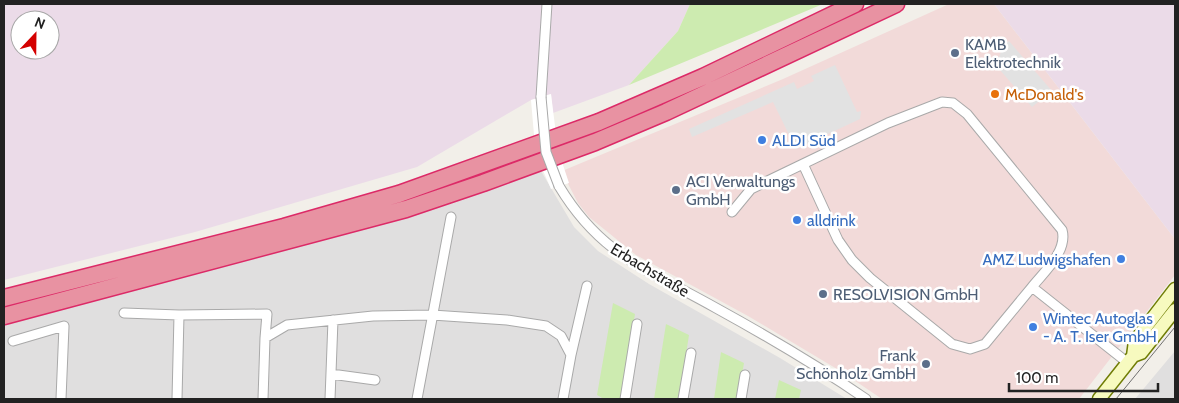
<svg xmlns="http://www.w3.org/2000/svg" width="1179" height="403" font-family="Cabin,sans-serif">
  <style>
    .residential { fill: #e0dfdf }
    .commercial { fill: #f2dad9 }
    .industrial { fill: #ebdbe8; fill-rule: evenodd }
    .grass { fill: #cdebb0 }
    .parking { fill: #e2e2e2 }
    .pier { fill: #fff }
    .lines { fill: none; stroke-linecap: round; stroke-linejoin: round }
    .street-casing { stroke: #a9a9a9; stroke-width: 11 }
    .secondary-casing { stroke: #707d05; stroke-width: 15 }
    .highway-casing { stroke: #dc2a67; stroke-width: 19 }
    .street { stroke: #fff; stroke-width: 9 }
    .secondary { stroke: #f7fabf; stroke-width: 12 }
    .highway { stroke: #e892a2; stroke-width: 16 }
    .tram { stroke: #707070; stroke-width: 1 }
    .street-bridge-casing { stroke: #a9a9a9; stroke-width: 11; stroke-linecap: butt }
    .street-bridge { stroke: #fff; stroke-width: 9 }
    .service-dot { fill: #5c6f8a; stroke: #fff; stroke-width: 2 }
    .food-dot { fill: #e8710a; stroke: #fff; stroke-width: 2 }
    .shop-dot { fill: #3f7fe0; stroke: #fff; stroke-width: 2 }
    .labels { text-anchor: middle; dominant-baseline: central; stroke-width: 5; stroke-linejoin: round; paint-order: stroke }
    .service-label { font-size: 16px; fill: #4e5e75; stroke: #fff; text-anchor: start }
    .food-label { font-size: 16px; fill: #c56008; stroke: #fff; text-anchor: start }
    .shop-label { font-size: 16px; fill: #366cbe; stroke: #fff; text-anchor: start }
    .street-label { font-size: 16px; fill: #222; stroke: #fff }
  </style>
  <rect width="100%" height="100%" fill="#f2efe9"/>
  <path class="residential" d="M 541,171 L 574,227 L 598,251 L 649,284 L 780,358 L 847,399 L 4,399 L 4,316 Z
    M 1175,351 L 1175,399 L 1135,399 Z"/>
  <path class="commercial" d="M 949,4 L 994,4 L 1175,239 L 1175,275 L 1079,399 L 882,399 L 842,372 L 748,316 L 636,255 L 589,217 L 578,203 L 565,178 L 562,171 L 783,79 Z"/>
  <path class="industrial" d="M 4,4 L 690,4 L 678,31 L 629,85 L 553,113 L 551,94 L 531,100 L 417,167 L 195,232 L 4,280 ZM 20,20 L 50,20 L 50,50 L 20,50 Z
    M 994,4 L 1175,4 L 1175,239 Z"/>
  <path class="grass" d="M 690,4 L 823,4 L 629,85 L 678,31 Z
    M 613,303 L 635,314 L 621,399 L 604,399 L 597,395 Z
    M 666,324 L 689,335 L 679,399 L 654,399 Z
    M 721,352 L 744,363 L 738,399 L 714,399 Z
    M 779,380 L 801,390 L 799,399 L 775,399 Z"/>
  <path class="parking" d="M 1009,41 L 1052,91 L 1032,107 L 993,62 L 999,57 L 1003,46 Z
    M 835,65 L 857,112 L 861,111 L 860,119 L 796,149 L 773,102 L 692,137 L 689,129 L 794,82 L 797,89 L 814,81 L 811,76 Z"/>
  <path class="pier" d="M 551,94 L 558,150 L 569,183 L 551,189 L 541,166 L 534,135 L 531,100 Z"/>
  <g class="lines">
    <g class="street-casing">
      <path id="street" d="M 541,97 L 547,4
        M 803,164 L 838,240 L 852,260 L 870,278 L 952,344 L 970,349 L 985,344 L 1032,287
        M 559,186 C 601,256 649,270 716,308 C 767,336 818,366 866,399
        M 732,212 L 751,189 L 888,123 L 942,102 L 953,103 L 967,114 L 1062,230 C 1068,251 1044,272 1032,287 L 1128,363
        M 124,313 L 179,315 L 267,314 L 265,338 L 287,325 L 373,316 L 432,315 L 507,320 L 546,326 L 561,336 L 571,355
        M 13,341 L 64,326 L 61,399
        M 331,374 L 375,380
        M 177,399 L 179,315
        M 263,399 L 265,338
        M 330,399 L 333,320
        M 417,399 L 451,217
        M 563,399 L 571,355 L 587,286
        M 625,399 L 637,324
        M 683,399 L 691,353
        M 741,399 L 745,375"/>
    </g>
    <g class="secondary-casing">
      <path id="secondary" d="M 1133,356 L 1135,341 L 1175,289
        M 1099,399 L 1133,356 L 1141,353 L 1175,310"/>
    </g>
    <g class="highway-casing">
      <path id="highway" d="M 4,298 L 284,227 L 399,194 L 599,122 L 703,77 L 855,4
        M 4,316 L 406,209 L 483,183 L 595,142 L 666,112 L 896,4"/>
    </g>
    <use href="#street" class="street"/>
    <use href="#secondary" class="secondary"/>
    <use href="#highway" class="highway"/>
    <path class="tram" d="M 1116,399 L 1175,327"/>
    <g class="street-bridge-casing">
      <path id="street-bridge" d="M 541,97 L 546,152 L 559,186"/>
    </g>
    <use href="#street-bridge" class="street-bridge"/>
  </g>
  <g class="service-dot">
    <circle cx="955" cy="53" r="5"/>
    <circle cx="676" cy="190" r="5"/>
    <circle cx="823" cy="294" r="5"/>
    <circle cx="926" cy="364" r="5"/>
  </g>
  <circle class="food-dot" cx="995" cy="94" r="5"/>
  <g class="shop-dot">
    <circle cx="762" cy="140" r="5"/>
    <circle cx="797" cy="220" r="5"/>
    <circle cx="1121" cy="259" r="5"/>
    <circle cx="1033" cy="327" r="5"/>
  </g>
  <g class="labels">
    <g class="service-label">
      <text x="965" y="44">KAMB<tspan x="965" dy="18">Elektrotechnik</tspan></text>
      <text x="686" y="181">ACI Verwaltungs<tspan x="686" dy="18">GmbH</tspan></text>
      <text x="833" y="294">RESOLVISION GmbH</text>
      <text x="916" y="355" text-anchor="end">Frank<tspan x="916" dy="18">Schönholz GmbH</tspan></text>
    </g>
    <g class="food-label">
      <text x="1005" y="94">McDonald's</text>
    </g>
    <g class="shop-label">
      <text x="772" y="140">ALDI Süd</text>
      <text x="807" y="220">alldrink</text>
      <text x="1111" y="259" text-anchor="end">AMZ Ludwigshafen</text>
      <text x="1043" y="318">Wintec Autoglas<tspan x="1043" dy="18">- A. T. Iser GmbH</tspan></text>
    </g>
    <g class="street-label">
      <text transform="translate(650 270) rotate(31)">Erbachstraße</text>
    </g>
  </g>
  <rect width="1179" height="403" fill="none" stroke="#222222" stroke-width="10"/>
  <g transform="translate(35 35) rotate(22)"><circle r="24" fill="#ffffff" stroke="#a7a7a7"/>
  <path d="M0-4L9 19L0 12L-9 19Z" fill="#d40000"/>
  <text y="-8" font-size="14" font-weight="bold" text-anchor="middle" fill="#222222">N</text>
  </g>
  <path d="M1009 383v8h149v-8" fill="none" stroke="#222222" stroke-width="2.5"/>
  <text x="1016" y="383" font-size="15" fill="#222222" stroke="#ffffff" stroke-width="4" paint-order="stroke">100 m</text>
</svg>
